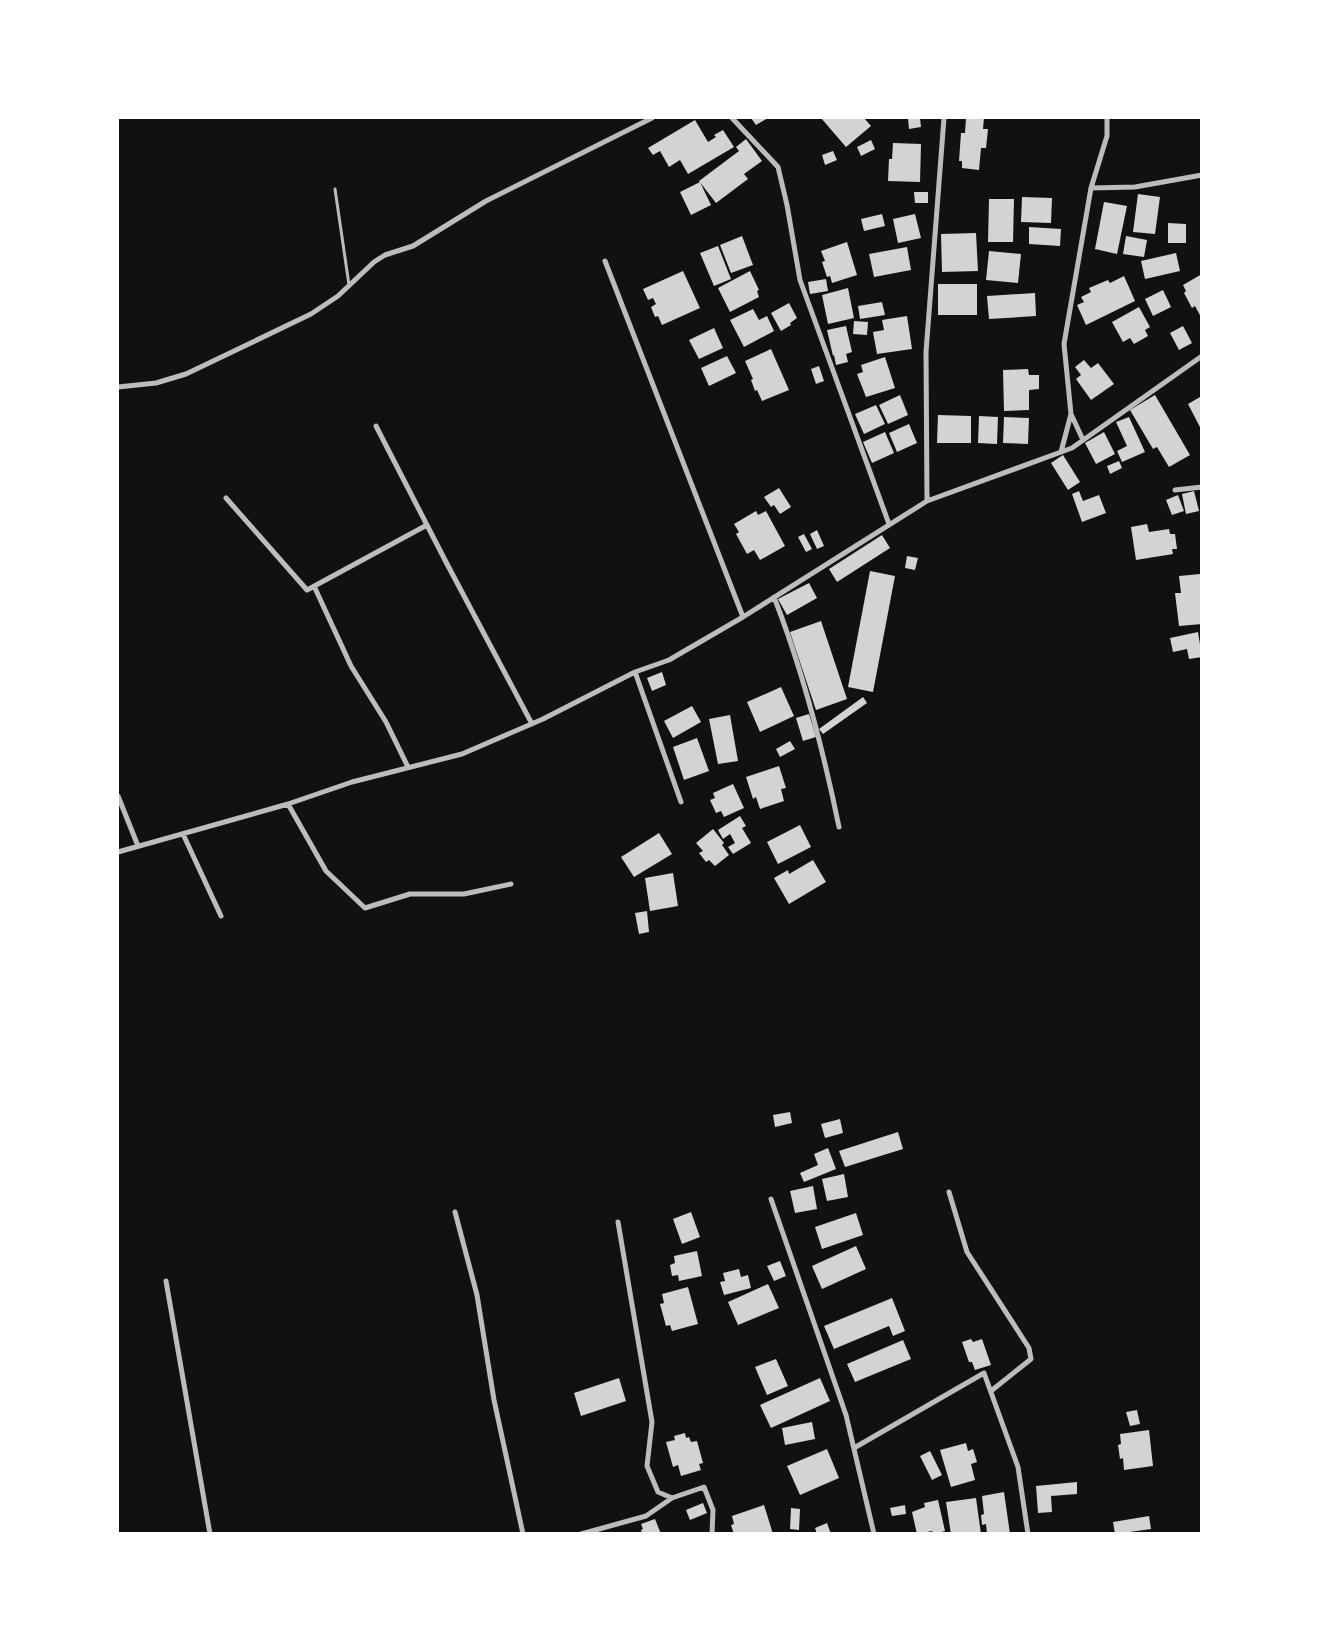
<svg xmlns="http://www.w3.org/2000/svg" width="1319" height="1651" font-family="Barlow,sans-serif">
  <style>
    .building { fill: #d3d3d3 }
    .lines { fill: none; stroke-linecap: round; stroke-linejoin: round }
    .service { stroke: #bcbcbc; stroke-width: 3 }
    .minor { stroke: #bcbcbc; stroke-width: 5 }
  </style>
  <rect width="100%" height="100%" fill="#111"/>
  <path class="building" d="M 751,118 L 768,118 L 756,125 Z
    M 821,118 L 864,118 L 871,126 L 846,147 Z
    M 920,118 L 921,127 L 909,129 L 908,119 Z
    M 966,118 L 984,118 L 983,129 L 988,129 L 986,148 L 981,148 L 979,170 L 962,168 L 962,161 L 959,161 L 961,133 L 965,133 Z
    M 695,120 L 708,142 L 716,137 L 714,135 L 723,130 L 734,147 L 688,174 L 680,160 L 669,167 L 660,151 L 653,155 L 648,148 Z
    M 746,139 L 762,161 L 744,174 L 748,179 L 716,203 L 699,181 L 739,151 L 736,147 Z
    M 871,140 L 875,149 L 861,156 L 857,147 Z
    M 893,143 L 921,144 L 920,182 L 888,181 L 889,159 L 892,159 Z
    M 833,151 L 837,160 L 825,165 L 822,155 Z
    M 700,182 L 711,205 L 691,215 L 680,192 Z
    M 914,192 L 928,192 L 928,203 L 915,203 Z
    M 1138,194 L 1160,197 L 1155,234 L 1133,232 Z
    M 1022,197 L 1052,198 L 1051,223 L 1021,222 Z
    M 989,199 L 1014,199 L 1013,242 L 988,242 Z
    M 1104,202 L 1127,206 L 1117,254 L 1095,249 Z
    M 882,214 L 885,226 L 864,231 L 861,219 Z
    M 915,214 L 921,238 L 898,243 L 893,219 Z
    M 1168,223 L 1186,224 L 1186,243 L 1168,243 Z
    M 1029,227 L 1061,229 L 1060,246 L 1029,244 Z
    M 976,233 L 978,271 L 942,272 L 941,234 Z
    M 742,236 L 753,265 L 731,273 L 720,245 Z
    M 1126,236 L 1147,240 L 1144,257 L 1123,254 Z
    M 847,242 L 857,275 L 832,283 L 830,276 L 827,277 L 822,262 L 825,261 L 821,251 Z
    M 718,246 L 731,279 L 714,286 L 700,253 Z
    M 907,247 L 911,270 L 874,277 L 869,254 Z
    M 989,251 L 1021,254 L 1018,283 L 986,280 Z
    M 1176,253 L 1180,271 L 1145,279 L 1141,261 Z
    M 683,271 L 700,308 L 662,325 L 658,316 L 655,317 L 651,307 L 656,304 L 653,298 L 648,300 L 643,289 Z
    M 750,271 L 759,290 L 757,291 L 759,297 L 730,312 L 718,288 Z
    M 1202,274 L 1202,319 L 1195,306 L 1192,308 L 1184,293 L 1186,291 L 1183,285 Z
    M 1124,276 L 1135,301 L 1086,325 L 1077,305 L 1084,302 L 1081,297 L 1091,292 L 1089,288 L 1108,280 L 1110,283 Z
    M 826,279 L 828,291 L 810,294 L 808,282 Z
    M 938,284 L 977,284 L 977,315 L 938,315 Z
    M 848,288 L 854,318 L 828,324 L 822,295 Z
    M 1163,290 L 1171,307 L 1153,316 L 1145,299 Z
    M 1035,293 L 1036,316 L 989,319 L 987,296 Z
    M 882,302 L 885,315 L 860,319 L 858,306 Z
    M 789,303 L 797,318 L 790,323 L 791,325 L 781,331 L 771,313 Z
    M 1139,307 L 1150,327 L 1145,330 L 1148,336 L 1134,344 L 1130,338 L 1123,342 L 1112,322 Z
    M 753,309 L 759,320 L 767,316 L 774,331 L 744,347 L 730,320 Z
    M 907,316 L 912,349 L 877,354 L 873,332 L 884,330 L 882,320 Z
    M 854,321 L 868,322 L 867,335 L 853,334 Z
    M 846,326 L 852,352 L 846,354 L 848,362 L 836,365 L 834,355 L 833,356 L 827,330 Z
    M 1183,326 L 1192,343 L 1179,350 L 1170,333 Z
    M 714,328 L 723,348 L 699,359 L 689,340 Z
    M 771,349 L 789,390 L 762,401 L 757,390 L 755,391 L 751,380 L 753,379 L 745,361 Z
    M 727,356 L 736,373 L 709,386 L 701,368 Z
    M 885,357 L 895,388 L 866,397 L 857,374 L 863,372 L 861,365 Z
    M 1084,360 L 1091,368 L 1098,363 L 1114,384 L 1091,400 L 1076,379 L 1081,375 L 1075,367 Z
    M 819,366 L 824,381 L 816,384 L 811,369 Z
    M 1028,369 L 1029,375 L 1039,375 L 1039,389 L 1029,390 L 1029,410 L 1004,411 L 1003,370 Z
    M 900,395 L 908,415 L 888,424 L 879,405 Z
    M 1155,395 L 1190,455 L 1169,467 L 1157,447 L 1153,449 L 1130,410 Z
    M 1200,397 L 1202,399 L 1202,431 L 1188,404 Z
    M 876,405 L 885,424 L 864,434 L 855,414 Z
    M 938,415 L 971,416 L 971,443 L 937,443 Z
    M 979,416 L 998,417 L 997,444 L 978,443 Z
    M 1004,417 L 1029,418 L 1028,444 L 1003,443 Z
    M 1129,417 L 1145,452 L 1122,462 L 1117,451 L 1127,446 L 1116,422 Z
    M 909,424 L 917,443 L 897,452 L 889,433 Z
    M 885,432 L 894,453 L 872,463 L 863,442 Z
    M 1104,432 L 1115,454 L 1096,464 L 1085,443 Z
    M 1063,455 L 1080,482 L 1068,490 L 1051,463 Z
    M 1119,461 L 1122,468 L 1110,474 L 1107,466 Z
    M 779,488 L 791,507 L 780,514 L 774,505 L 771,507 L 764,497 Z
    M 1079,491 L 1083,501 L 1099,495 L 1106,513 L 1082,522 L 1072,494 Z
    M 1194,491 L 1199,511 L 1186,514 L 1182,494 Z
    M 1178,495 L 1184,511 L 1172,515 L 1166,500 Z
    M 756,511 L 758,515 L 766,511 L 785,546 L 760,560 L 754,550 L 747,554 L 736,534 L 739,532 L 734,524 Z
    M 1147,524 L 1149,532 L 1169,529 L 1170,534 L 1175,534 L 1177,549 L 1172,549 L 1173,554 L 1136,560 L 1131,527 Z
    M 817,530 L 824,546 L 817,549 L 810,534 Z
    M 804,534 L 812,549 L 806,552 L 798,537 Z
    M 882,535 L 890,548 L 837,582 L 829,569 Z
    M 907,556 L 918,558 L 915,570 L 905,568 Z
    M 870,571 L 895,576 L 873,692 L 848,687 Z
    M 1200,574 L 1202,624 L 1179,626 L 1175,593 L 1181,593 L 1179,576 Z
    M 809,583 L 817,598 L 787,615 L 778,599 Z
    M 821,621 L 847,699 L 816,710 L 790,632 Z
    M 1198,632 L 1202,657 L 1189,659 L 1187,649 L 1173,652 L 1170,638 Z
    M 662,672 L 666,685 L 652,691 L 647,678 Z
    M 781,687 L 794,716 L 760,732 L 747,702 Z
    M 863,697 L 867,703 L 823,734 L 819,729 Z
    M 692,706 L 701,722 L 673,738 L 664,721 Z
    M 809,714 L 816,737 L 803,741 L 796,718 Z
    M 730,715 L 738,761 L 718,764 L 709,719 Z
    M 697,738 L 709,771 L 684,780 L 673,747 Z
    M 790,741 L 795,749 L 780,757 L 776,749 Z
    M 779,766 L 786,788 L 781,789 L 784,801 L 760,809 L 756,797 L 753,799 L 746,777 Z
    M 733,784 L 744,808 L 724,817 L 721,811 L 716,813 L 710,800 L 715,798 L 713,793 Z
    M 740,816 L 746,826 L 742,828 L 751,843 L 733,854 L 728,847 L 735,843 L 730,834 L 723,839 L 718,830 Z
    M 800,825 L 811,847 L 778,864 L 767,842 Z
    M 713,829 L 724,843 L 722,845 L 729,855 L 715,866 L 709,860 L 706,862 L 699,853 L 703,851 L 696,843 Z
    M 659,833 L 672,854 L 634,877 L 621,857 Z
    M 813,860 L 826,882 L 789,904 L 774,878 L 788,870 L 789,874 Z
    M 673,873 L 678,906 L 650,911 L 645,878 Z
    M 647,911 L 649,932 L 639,934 L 635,913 Z
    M 790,1112 L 792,1123 L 775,1127 L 773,1115 Z
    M 840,1119 L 843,1133 L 825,1138 L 821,1124 Z
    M 898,1132 L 903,1149 L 845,1167 L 839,1151 Z
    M 828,1148 L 836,1169 L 804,1182 L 800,1173 L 818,1165 L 814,1154 Z
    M 844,1174 L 848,1197 L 827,1201 L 822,1179 Z
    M 813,1186 L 817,1209 L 795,1213 L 790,1191 Z
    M 691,1212 L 700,1237 L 682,1244 L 673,1219 Z
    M 856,1213 L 863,1235 L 822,1249 L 815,1227 Z
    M 856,1246 L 866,1269 L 822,1289 L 812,1266 Z
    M 697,1251 L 702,1276 L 679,1281 L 678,1275 L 672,1276 L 670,1265 L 675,1263 L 674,1256 Z
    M 780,1261 L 786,1276 L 774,1281 L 767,1266 Z
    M 739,1269 L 741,1277 L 748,1275 L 751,1288 L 724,1295 L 720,1282 L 725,1281 L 723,1273 Z
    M 768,1284 L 779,1308 L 738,1325 L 728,1302 Z
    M 688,1287 L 698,1324 L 672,1331 L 670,1325 L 666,1326 L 660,1304 L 664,1303 L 662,1294 Z
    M 892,1298 L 905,1331 L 893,1336 L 889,1326 L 834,1349 L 824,1326 Z
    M 971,1339 L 973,1342 L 982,1339 L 991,1365 L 975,1370 L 972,1362 L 969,1362 L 962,1342 Z
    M 903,1340 L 911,1359 L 855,1382 L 847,1364 Z
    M 776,1359 L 788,1386 L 767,1395 L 755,1367 Z
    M 619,1378 L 626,1401 L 581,1416 L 574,1393 Z
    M 820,1378 L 830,1401 L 771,1428 L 760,1405 Z
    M 1137,1410 L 1140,1424 L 1130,1426 L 1126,1412 Z
    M 812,1422 L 815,1439 L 785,1445 L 782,1428 Z
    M 1149,1430 L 1153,1466 L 1124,1470 L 1123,1458 L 1120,1459 L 1118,1445 L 1121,1444 L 1120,1434 Z
    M 685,1433 L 686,1438 L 689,1437 L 691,1442 L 697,1441 L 703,1463 L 699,1464 L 701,1470 L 681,1476 L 678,1465 L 673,1467 L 666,1442 L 675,1440 L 674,1436 Z
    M 966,1443 L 968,1451 L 973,1449 L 977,1462 L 971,1464 L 975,1480 L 951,1487 L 940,1450 Z
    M 827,1449 L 839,1478 L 800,1495 L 787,1466 Z
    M 930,1451 L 942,1475 L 932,1480 L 920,1456 Z
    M 1077,1482 L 1077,1494 L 1051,1496 L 1052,1512 L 1038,1513 L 1036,1486 Z
    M 1004,1492 L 1010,1534 L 987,1534 L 986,1524 L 982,1525 L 981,1515 L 984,1514 L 982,1496 Z
    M 976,1498 L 981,1534 L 951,1534 L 946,1502 Z
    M 938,1500 L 945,1531 L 934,1534 L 932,1531 L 917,1534 L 912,1512 L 925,1507 L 924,1503 Z
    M 703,1503 L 707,1513 L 690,1520 L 686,1510 Z
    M 764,1505 L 773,1534 L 734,1534 L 731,1525 L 734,1524 L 732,1516 Z
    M 905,1505 L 906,1514 L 892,1516 L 890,1508 Z
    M 791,1508 L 800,1509 L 799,1530 L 790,1529 Z
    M 1149,1516 L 1151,1529 L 1115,1534 L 1113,1522 Z
    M 655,1519 L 661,1534 L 642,1534 L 641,1530 L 643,1529 L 641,1524 Z
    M 827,1523 L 831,1534 L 817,1534 L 815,1528 Z"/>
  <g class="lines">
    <path class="service" d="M 335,189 L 349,285"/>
    <path class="minor" d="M 732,118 L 778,167 L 787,205 L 800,280 L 889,524
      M 1091,188 L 1135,187 L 1202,175
      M 605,261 L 743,617
      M 118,387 L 156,383 L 186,374 L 311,314 L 338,296 L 374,262 L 385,255 L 413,246 L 486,201 L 652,118
      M 1071,414 L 1083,440
      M 376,426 L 446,562 L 532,724
      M 1061,452 L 1071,414 L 1064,344 L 1091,188 L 1107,136 L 1107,118
      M 1175,490 L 1202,487
      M 226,498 L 307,590 L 427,525
      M 927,501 L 926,352 L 944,118
      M 314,586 L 351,666 L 386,722 L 408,767
      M 774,597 C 803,671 823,749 839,827
      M 635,672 L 681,802
      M 118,796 L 138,846
      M 288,804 L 326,871 L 365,908 L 410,894 L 464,894 L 511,884
      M 183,834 L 221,916
      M 118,852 L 288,804 L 352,782 L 462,754 L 543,719 L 635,672 L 669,660 L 743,617 L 927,501 L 1072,448 L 1202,356
      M 949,1192 L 967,1252 L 1029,1348 L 1031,1359 L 991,1391
      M 771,1199 L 846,1415 L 874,1534
      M 455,1212 L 477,1295 L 494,1400 L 523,1534
      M 618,1222 L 652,1422 L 647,1466 L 658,1492 L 672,1498 L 704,1487 L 713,1510 L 712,1534
      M 166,1281 L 210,1534
      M 854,1448 L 984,1373 L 1018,1467 L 1028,1534
      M 581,1534 L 646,1516 L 672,1498"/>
  </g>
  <rect width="1319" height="1651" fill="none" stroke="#ffffff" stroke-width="238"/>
</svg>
